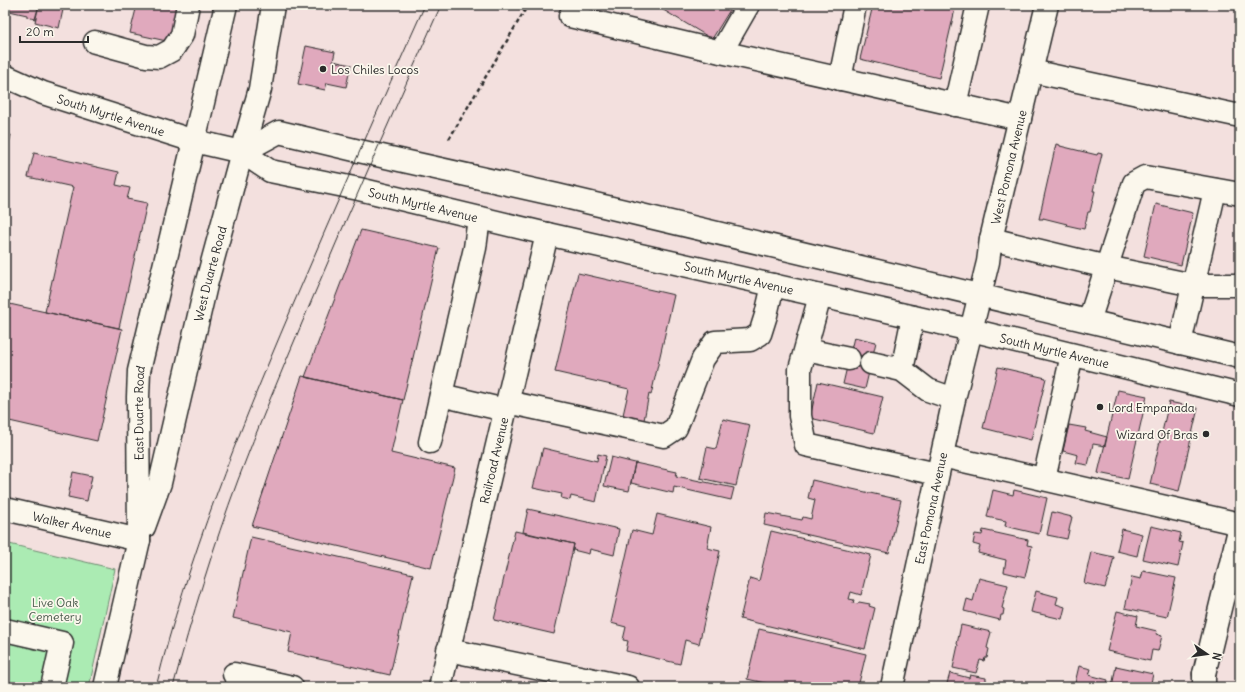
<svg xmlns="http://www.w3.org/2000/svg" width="1245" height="692" font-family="Delius,sans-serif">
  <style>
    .green { fill: #abebb3; stroke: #6b8b6f }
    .building { fill: #e0a9bd; stroke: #2b2b2b }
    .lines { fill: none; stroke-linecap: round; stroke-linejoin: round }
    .minor-casing { stroke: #2b2b2b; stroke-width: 25 }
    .major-casing { stroke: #2b2b2b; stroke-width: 25 }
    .highway-casing { stroke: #2b2b2b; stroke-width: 25 }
    .path { stroke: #2b2b2b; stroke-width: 2.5; stroke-dasharray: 4 3; stroke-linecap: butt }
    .minor { stroke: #fbf7ec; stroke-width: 22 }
    .major { stroke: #fbf7ec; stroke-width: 22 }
    .highway { stroke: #fbf7ec; stroke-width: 22 }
    .tram { stroke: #2b2b2b; stroke-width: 1 }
    .poi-dot { fill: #2b2b2b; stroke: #fbf7ec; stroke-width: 1.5 }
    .labels { text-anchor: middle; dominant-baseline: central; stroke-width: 3.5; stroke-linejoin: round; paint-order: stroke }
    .poi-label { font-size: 12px; fill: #2b2b2b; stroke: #fbf7ec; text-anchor: start }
    .street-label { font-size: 12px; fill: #2b2b2b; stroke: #fbf7ec }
    .park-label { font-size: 12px; fill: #4b5b4d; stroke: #fbf7ec }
  </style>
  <rect width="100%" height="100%" fill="#f3e0de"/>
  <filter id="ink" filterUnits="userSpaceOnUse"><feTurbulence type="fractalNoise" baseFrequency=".025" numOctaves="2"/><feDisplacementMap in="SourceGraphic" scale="8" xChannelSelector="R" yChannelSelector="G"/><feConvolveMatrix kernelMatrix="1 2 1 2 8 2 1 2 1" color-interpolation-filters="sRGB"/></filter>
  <g filter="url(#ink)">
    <path class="green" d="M 5,543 L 115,569 L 89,687 L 5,687 Z"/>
    <path class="building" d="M 5,5 L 39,5 L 35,19 L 27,17 L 27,15 L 5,10 Z
      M 39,5 L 64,5 L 59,28 L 35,22 Z
      M 137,5 L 182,5 L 171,42 L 130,33 Z
      M 655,5 L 733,5 L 712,39 Z
      M 873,5 L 956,5 L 939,78 L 860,59 Z
      M 306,46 L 335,52 L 333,61 L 351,65 L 346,87 L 327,83 L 325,90 L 298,84 Z
      M 5,134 L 11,135 L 5,160 Z
      M 1056,144 L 1060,145 L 1060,146 L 1097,155 L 1098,153 L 1102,154 L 1093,191 L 1095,191 L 1090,212 L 1088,212 L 1084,229 L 1066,225 L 1067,224 L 1043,218 L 1043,219 L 1039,219 Z
      M 34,153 L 119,172 L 116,185 L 130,188 L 127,199 L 147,203 L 119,328 L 45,312 L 73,187 L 28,177 Z
      M 1156,204 L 1193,213 L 1181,265 L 1144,256 Z
      M 361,230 L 439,248 L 403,400 L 305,377 Z
      M 578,273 L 674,295 L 651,395 L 649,394 L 644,420 L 623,415 L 629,389 L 555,372 Z
      M 5,303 L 122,329 L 97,441 L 5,420 Z
      M 854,337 L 876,342 L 865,389 L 843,384 Z
      M 998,367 L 1046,378 L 1031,440 L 983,428 Z
      M 302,376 L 403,400 L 391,453 L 455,468 L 431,568 L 252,526 Z
      M 818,382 L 883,397 L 874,433 L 810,418 Z
      M 1118,390 L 1147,396 L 1128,479 L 1098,473 Z
      M 1169,402 L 1198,408 L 1179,491 L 1150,484 Z
      M 723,419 L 750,425 L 736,486 L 700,478 L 707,447 L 716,449 Z
      M 1069,425 L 1086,428 L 1085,431 L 1107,437 L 1105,446 L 1093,444 L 1088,465 L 1076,463 L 1078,455 L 1063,451 Z
      M 543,448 L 597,461 L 598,454 L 606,456 L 596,502 L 571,496 L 570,500 L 561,498 L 562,494 L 533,488 Z
      M 611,457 L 635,463 L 629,491 L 604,486 Z
      M 635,463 L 677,472 L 676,476 L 734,488 L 731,500 L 674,487 L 673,493 L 631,483 Z
      M 73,472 L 92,476 L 87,501 L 68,497 Z
      M 812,480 L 901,500 L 889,553 L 764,525 L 766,513 L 802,520 L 803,517 L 811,519 L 815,500 L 808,498 Z
      M 993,490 L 1013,495 L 1014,490 L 1047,498 L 1039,534 L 1005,526 L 1006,521 L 987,517 Z
      M 528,509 L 619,529 L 614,555 L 590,549 L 589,554 L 573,550 L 574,544 L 523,532 Z
      M 1052,512 L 1072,517 L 1067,539 L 1047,535 Z
      M 657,514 L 711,527 L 707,548 L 720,551 L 699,644 L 685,640 L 680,664 L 626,651 L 628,641 L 623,640 L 626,627 L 611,623 L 632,530 L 652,535 Z
      M 1151,526 L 1181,533 L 1179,542 L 1183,543 L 1178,567 L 1143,559 Z
      M 1122,529 L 1142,534 L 1137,556 L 1117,551 Z
      M 983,530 L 1028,540 L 1027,545 L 1032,546 L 1025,577 L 1004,572 L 1006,560 L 978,553 L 980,546 L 973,544 L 975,534 L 982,535 Z
      M 515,531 L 574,544 L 554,634 L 494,620 Z
      M 771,531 L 871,555 L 861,595 L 851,592 L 849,599 L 854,600 L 853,603 L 858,604 L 859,602 L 870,604 L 869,606 L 875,608 L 865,649 L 740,619 L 750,578 L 759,581 Z
      M 251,537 L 413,574 L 390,675 L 288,652 L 292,632 L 233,618 Z
      M 1091,552 L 1114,557 L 1109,578 L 1108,578 L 1105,588 L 1084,583 Z
      M 1143,571 L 1176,578 L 1167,617 L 1125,608 L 1132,577 L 1141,579 Z
      M 979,578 L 1008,585 L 1002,608 L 1004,609 L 1003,615 L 1001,615 L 1000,620 L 964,611 L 967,599 L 973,601 Z
      M 1036,591 L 1058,597 L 1056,604 L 1065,607 L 1062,619 L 1031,612 Z
      M 1117,611 L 1138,616 L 1136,626 L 1157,631 L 1156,634 L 1162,636 L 1158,651 L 1152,650 L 1150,661 L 1107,651 Z
      M 961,625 L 991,632 L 987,648 L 989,649 L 987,658 L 985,658 L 984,661 L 980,660 L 976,673 L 953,668 L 958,645 L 957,644 Z
      M 759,629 L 866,654 L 858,687 L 783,687 L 747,679 Z
      M 1079,666 L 1091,669 L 1089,675 L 1108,680 L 1106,687 L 1085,687 L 1085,685 L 1075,683 Z
      M 1116,666 L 1153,674 L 1150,687 L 1112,687 Z
      M 950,673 L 969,678 L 970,675 L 986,678 L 986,681 L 1010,687 L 946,687 Z"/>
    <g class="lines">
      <g class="minor-casing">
        <g id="minor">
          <path d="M 577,5 L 570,16 L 721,52 L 1020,119"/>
          <path d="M 95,42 L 146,56 L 159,57 L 172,50 L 182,35 L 188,5"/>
          <path d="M 721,52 L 748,5"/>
          <path d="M 1031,71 L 1240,116"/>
          <path d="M 840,79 L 855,5"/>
          <path d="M 955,105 L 978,5"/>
          <path d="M 991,239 L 1107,267 L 1193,285 L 1240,285"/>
          <path d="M 820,296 L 800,369 L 800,416 L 806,445 L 937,474"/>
          <path d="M 1089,321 L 1134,183 L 1145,177 L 1240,194"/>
          <path d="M 1180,343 L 1215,190"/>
          <path d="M 806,350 L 849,359"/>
          <path d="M 871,363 L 902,370 L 928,390 L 954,399"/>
          <path d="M 902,370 L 913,317"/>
          <path d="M 441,395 L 505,410"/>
          <path d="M 507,402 L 664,436 L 676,428 L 703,359 L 715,342 L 750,340 L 760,334 L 766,315 L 773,285"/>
          <path d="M 430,442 L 475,248 L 479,218"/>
          <path d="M 942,456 L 1240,524"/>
          <path d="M 1044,479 L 1072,355"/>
          <path id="s1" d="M 5,509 L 139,540"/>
          <path id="s2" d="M 144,527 L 160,483 L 206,285 L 242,152"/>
          <path d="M 5,630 L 62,643 L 52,687"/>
          <path d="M 448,650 L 628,687"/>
          <path d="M 234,674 L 292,687"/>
          <path id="s3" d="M 105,687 L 139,540 L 138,397 L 139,371 L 194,141"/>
          <path id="s4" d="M 440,687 L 547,234"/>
          <path id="s5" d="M 892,687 L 954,399 L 988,262 L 991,239 L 1047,5"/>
        </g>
      </g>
      <g class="major-casing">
        <g id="major">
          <path id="s6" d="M 5,76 L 43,93 L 194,141 L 242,152 L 270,171 L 359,189 L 547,234 L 971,330 L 1240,395"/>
          <path d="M 194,141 L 226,5"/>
          <path d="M 242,152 L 279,132 L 359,151 L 557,195 L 1240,357"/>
          <path d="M 242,152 L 260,89 L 273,5"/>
          <path d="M 1204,674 L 1240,526"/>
        </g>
      </g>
      <g class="highway-casing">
        <path id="highway" d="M 1204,687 L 1204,674"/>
      </g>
      <path class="path" d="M 449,139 L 528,5"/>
      <use href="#minor" class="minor"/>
      <use href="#major" class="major"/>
      <use href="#highway" class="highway"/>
      <path class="tram" d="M 156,687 C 188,558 238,434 290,312 C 334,209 379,107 425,5
        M 173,687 C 192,617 213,547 238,480 C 258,427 280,375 302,323 C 347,216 394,111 441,5"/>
    </g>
  </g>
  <g class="poi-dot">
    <circle cx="323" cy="69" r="4"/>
    <circle cx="1100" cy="407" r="4"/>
    <circle cx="1206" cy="434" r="4"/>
  </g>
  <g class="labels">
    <g class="poi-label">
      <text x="331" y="69">Los Chiles Locos</text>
      <text x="1108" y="407">Lord Empanada</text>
      <text x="1198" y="434" text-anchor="end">Wizard Of Bras</text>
    </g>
    <g class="street-label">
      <text stroke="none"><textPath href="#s6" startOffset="113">South Myrtle Avenue</textPath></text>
      <text stroke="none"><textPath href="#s5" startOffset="533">West Pomona Avenue</textPath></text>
      <text stroke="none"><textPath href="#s6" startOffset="440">South Myrtle Avenue</textPath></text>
      <text stroke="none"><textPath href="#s2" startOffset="262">West Duarte Road</textPath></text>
      <text stroke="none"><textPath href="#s6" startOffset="764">South Myrtle Avenue</textPath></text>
      <text stroke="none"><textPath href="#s6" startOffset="1088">South Myrtle Avenue</textPath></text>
      <text stroke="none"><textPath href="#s3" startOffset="278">East Duarte Road</textPath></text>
      <text stroke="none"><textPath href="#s4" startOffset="233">Railroad Avenue</textPath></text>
      <text stroke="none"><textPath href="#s5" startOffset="183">East Pomona Avenue</textPath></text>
      <text stroke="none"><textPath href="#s1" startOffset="69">Walker Avenue</textPath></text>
    </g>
    <g class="park-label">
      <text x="55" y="602">Live Oak<tspan x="55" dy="14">Cemetery</tspan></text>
    </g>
  </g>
  <rect width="1245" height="692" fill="none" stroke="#fbf7ec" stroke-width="20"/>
  <rect x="10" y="10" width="1225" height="672" fill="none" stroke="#2b2b2b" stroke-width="1.5" filter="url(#ink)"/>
  <g transform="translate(1207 654) rotate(103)" stroke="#fbf7ec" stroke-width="3" paint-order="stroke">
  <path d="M0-3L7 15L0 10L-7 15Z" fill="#2b2b2b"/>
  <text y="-6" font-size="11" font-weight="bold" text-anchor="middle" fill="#2b2b2b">N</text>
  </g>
  <path d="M20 36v6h68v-6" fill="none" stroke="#2b2b2b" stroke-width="2"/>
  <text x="26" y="36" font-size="12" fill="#2b2b2b" stroke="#fbf7ec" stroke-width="3" paint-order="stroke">20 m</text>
</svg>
